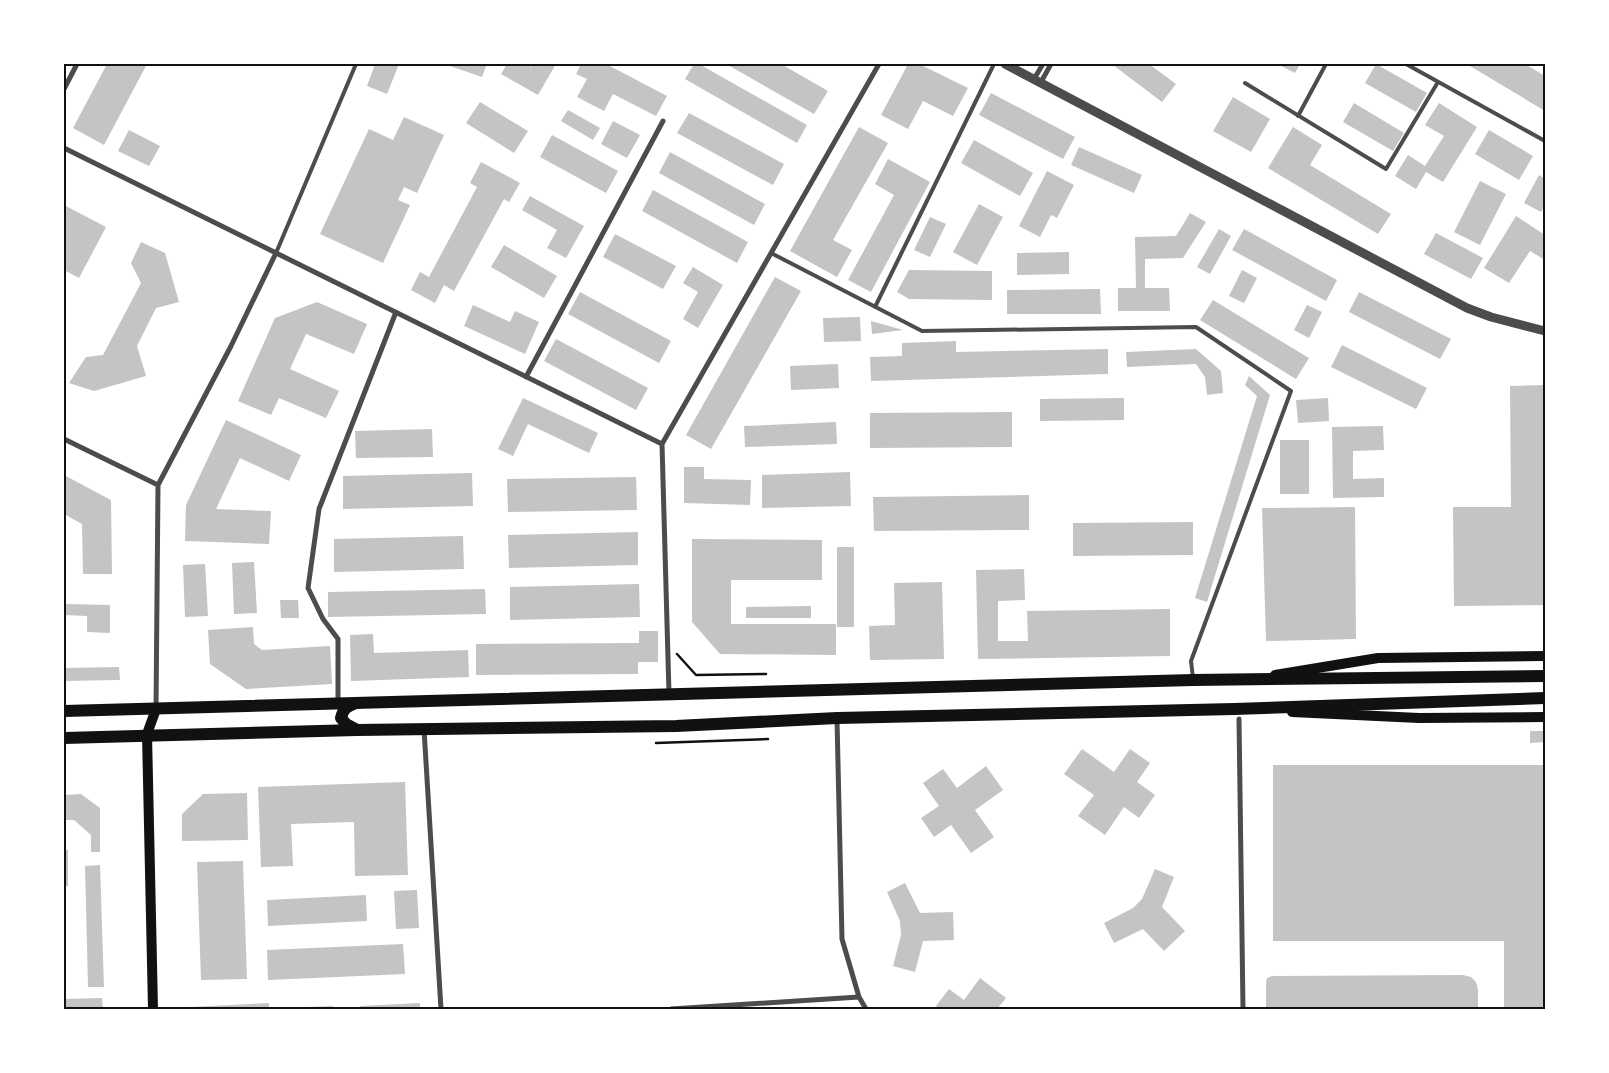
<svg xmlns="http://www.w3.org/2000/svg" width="1609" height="1073" font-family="'Roboto Condensed',sans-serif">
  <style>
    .building { fill: #c4c4c4 }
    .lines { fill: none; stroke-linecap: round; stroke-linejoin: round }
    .path { stroke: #111; stroke-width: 2.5 }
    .service { stroke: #4c4c4c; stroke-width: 4 }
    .minor { stroke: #4c4c4c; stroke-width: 5 }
    .tertiary { stroke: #4c4c4c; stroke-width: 9 }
    .secondary { stroke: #111; stroke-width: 10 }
    .primary { stroke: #111; stroke-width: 12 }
    .neatline { fill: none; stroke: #111; stroke-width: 2 }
  </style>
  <rect width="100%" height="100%" fill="#fff"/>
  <path class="building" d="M 107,64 L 147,64 L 104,145 L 73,128 Z
    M 375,64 L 399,64 L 387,94 L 367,86 Z
    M 444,64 L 487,64 L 482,77 Z
    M 507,64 L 526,64 L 531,67 L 533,64 L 556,64 L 538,95 L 501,74 Z
    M 581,64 L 606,64 L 667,96 L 656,116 L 613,94 L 604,111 L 577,97 L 587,79 L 576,74 Z
    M 694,64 L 699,64 L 807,125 L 797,143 L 685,79 Z
    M 726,64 L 781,64 L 828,91 L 814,114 Z
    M 908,64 L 919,64 L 968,88 L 953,116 L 923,101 L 908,129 L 881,115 Z
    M 1114,64 L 1149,64 L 1176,84 L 1162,102 L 1113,65 Z
    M 1277,64 L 1300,64 L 1295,73 Z
    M 1376,64 L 1427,93 L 1416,112 L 1365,83 Z
    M 1471,64 L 1525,64 L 1545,76 L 1545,111 L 1470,66 Z
    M 991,93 L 1075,137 L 1063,159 L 979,115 Z
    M 1233,97 L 1270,119 L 1251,152 L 1213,131 Z
    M 480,102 L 528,131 L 514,153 L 466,123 Z
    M 1354,103 L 1404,133 L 1393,151 L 1343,122 Z
    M 1439,103 L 1477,127 L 1443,182 L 1426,172 L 1416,189 L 1395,176 L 1408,155 L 1425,166 L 1444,136 L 1425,125 Z
    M 568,110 L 600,128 L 593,140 L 561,121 Z
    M 689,113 L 784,164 L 773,185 L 677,133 Z
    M 404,117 L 444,135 L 417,193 L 404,187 L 398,200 L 410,205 L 383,263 L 320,234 L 369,129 L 393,140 Z
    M 613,121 L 640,135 L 627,158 L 601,144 Z
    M 859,127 L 888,143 L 833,240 L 852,250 L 837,277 L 790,251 Z
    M 1293,127 L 1322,145 L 1310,165 L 1391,214 L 1378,234 L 1268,168 Z
    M 129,130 L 160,146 L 149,166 L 118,151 Z
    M 1489,130 L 1533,156 L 1519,180 L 1475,154 Z
    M 552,135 L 618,171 L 606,193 L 540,157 Z
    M 974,140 L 1033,173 L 1020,196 L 961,163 Z
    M 1079,147 L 1142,175 L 1134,193 L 1071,165 Z
    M 670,152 L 765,204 L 754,225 L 659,173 Z
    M 888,159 L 930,182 L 871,292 L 848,280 L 894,195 L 875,184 Z
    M 481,162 L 520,183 L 509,202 L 504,199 L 454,291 L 444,285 L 435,303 L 411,290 L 420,272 L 429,277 L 477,187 L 470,183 Z
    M 1047,171 L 1074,185 L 1057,218 L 1051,215 L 1040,237 L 1019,226 Z
    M 1539,175 L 1545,179 L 1545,205 L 1541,212 L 1524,203 Z
    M 1480,181 L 1506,194 L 1480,245 L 1454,232 Z
    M 653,190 L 748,242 L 737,263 L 642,211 Z
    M 530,196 L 584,226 L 566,258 L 547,248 L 557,230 L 522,210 Z
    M 979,204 L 1003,217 L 977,265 L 953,252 Z
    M 64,205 L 106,227 L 79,278 L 64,270 Z
    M 1190,213 L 1206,222 L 1183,258 L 1145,259 L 1145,288 L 1169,288 L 1170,311 L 1118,311 L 1118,288 L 1136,288 L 1135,237 L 1176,236 Z
    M 1516,216 L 1545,235 L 1545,260 L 1530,251 L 1509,283 L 1484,268 Z
    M 930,217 L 946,224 L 930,257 L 914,250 Z
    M 1219,229 L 1231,236 L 1210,274 L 1197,267 Z
    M 1244,229 L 1337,280 L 1326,301 L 1232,250 Z
    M 1436,233 L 1483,258 L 1471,279 L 1424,254 Z
    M 615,234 L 676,266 L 663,289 L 603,257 Z
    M 141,242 L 165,253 L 179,302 L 156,308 L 137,346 L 146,376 L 94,391 L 69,383 L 86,357 L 103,355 L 141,283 L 131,263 Z
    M 504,245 L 557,276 L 544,298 L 491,267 Z
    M 1069,252 L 1069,274 L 1017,275 L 1017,253 Z
    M 693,267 L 723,285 L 698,328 L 683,319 L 698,292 L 683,283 Z
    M 909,270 L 992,271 L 992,300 L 909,299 L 897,292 Z
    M 1242,270 L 1257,278 L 1244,303 L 1229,296 Z
    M 775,277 L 801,291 L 711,449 L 686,435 Z
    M 1100,289 L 1101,314 L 1007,314 L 1007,290 Z
    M 580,292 L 671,341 L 659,363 L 568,314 Z
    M 1359,292 L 1451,339 L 1440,359 L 1349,312 Z
    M 1213,300 L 1309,358 L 1296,379 L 1200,320 Z
    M 317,302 L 367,324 L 354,354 L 306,334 L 290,369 L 339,391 L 326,418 L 279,398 L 271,415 L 238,401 L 275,318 Z
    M 473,305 L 510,322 L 515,311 L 539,322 L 525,354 L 464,326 Z
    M 1307,305 L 1322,312 L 1309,338 L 1294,330 Z
    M 860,317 L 861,341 L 824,342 L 823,318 Z
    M 871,321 L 903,330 L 872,334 Z
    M 556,339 L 648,388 L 636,410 L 544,361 Z
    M 956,341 L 956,352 L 1108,349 L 1108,374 L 871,381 L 870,357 L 902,356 L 902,343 Z
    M 1342,345 L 1427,388 L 1416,409 L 1331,367 Z
    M 1196,349 L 1221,371 L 1223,393 L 1207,395 L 1205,377 L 1196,364 L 1127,367 L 1126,352 Z
    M 838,364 L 839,388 L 791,390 L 790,366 Z
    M 1249,376 L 1270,395 L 1207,602 L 1195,598 L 1257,396 L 1245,385 Z
    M 1545,385 L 1545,605 L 1454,606 L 1453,507 L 1511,507 L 1510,386 Z
    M 523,398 L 598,433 L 589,453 L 528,424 L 513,456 L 498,449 Z
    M 1124,398 L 1124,420 L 1040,421 L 1040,399 Z
    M 1328,398 L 1329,421 L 1298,423 L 1296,400 Z
    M 1012,412 L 1012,447 L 870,448 L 870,413 Z
    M 226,420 L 301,455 L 289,481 L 240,458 L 216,509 L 271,511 L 269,544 L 185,541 L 186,505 Z
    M 836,422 L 837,444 L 745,447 L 744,426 Z
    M 1383,426 L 1384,450 L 1353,451 L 1353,479 L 1384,478 L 1384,497 L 1333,498 L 1332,427 Z
    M 432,429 L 433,457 L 356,458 L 355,431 Z
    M 1280,440 L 1309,440 L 1309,494 L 1280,494 Z
    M 684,467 L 704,467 L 704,479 L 751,480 L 750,505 L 684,503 Z
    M 850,472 L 851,506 L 762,508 L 762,475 Z
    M 472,473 L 473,506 L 343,509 L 343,476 Z
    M 64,475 L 111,500 L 112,574 L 83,574 L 82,524 L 64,514 Z
    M 636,477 L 637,510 L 508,512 L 507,479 Z
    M 1029,495 L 1029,530 L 874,531 L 873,497 Z
    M 1355,507 L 1356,639 L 1266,641 L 1262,508 Z
    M 1193,522 L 1193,555 L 1073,556 L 1073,523 Z
    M 638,532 L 638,565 L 509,568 L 508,535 Z
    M 463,536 L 464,569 L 334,572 L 334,539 Z
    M 692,539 L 822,540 L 822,580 L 731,580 L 731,624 L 836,624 L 836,655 L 720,654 L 692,622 Z
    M 837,547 L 854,547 L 854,627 L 837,627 Z
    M 254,562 L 257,613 L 234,614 L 232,563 Z
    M 205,564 L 208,616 L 185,617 L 183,565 Z
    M 1024,569 L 1025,600 L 998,601 L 998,641 L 1028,641 L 1027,611 L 1170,609 L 1170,656 L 978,659 L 976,570 Z
    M 942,582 L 944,659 L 870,660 L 869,626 L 895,625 L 894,583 Z
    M 639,584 L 640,617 L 510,620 L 510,587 Z
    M 485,589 L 486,614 L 328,617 L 328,592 Z
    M 280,600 L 298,600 L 299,618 L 281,618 Z
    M 64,604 L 110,605 L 110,633 L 87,632 L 87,616 L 64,615 Z
    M 811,606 L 811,618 L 746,618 L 746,607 Z
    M 253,627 L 254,644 L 262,650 L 330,646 L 332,684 L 246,689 L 210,664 L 208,630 Z
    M 639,631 L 658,631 L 658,662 L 638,662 L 638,674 L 476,675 L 476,644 L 639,643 Z
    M 373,634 L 374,653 L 468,650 L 469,677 L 351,681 L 350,635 Z
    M 119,667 L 120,680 L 64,681 L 64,668 Z
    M 1530,731 L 1545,731 L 1545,742 L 1530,743 Z
    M 1082,749 L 1114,772 L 1130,749 L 1150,763 L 1137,782 L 1155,795 L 1139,818 L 1124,807 L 1105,835 L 1078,816 L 1094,795 L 1064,774 Z
    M 1273,765 L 1545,765 L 1545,1009 L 1504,1009 L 1504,941 L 1273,941 Z
    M 986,766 L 1003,790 L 975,810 L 994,837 L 971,853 L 951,825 L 934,837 L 921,818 L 939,806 L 923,783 L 943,769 L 957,788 Z
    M 405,782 L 408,875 L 355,876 L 354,822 L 291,824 L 293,866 L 261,867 L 258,787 Z
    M 247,793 L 248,840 L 182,841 L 182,814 L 203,794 Z
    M 81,794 L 100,808 L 100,852 L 91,852 L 91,835 L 74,820 L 64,820 L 64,795 Z
    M 64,850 L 68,850 L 68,886 L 64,886 Z
    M 243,861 L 247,979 L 201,980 L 197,862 Z
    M 100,865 L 104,987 L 88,987 L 85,866 Z
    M 1155,869 L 1174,877 L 1162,907 L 1185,931 L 1164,951 L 1143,929 L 1114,943 L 1104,923 L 1133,908 L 1142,899 Z
    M 905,883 L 920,913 L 953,912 L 954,940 L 923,941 L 915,972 L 893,966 L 901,935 L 900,921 L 887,892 Z
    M 417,890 L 419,928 L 396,929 L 394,891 Z
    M 366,895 L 367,921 L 268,926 L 267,900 Z
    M 403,944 L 405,974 L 268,980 L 267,950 Z
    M 1463,975 L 1471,977 L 1476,982 L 1478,990 L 1478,1009 L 1266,1009 L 1266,982 L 1267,978 L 1272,976 Z
    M 980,978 L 1006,998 L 997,1009 L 939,1009 L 936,1006 L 949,989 L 964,1000 Z
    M 102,998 L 103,1009 L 64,1009 L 64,999 Z
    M 269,1003 L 269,1009 L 191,1009 L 190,1007 Z
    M 420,1003 L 420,1009 L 360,1009 L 360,1006 Z
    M 333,1006 L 333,1009 L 280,1009 L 280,1008 Z"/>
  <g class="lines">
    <path class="path" d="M 677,654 L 696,675 L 766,674
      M 656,743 L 768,739"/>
    <path class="service" d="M 1406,64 L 1545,141
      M 1245,83 L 1386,169 L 1438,82
      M 1298,116 L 1326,64
      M 276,253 L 356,64
      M 771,253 L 922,331 L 1196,327 L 1291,391 L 1191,661 L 1193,678
      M 875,307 L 994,64"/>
    <path class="minor" d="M 1034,79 L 1043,64
      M 1041,82 L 1051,64
      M 64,89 L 77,64
      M 64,148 L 662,444
      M 526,377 L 663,121
      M 64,439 L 158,485
      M 669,694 L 662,444 L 879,64
      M 338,703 L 338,639 L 323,619 L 308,588 L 319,509 L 396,312
      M 156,709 L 158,485 L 231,346 L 276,253
      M 837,719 L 842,939 L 859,997 L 866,1009
      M 1239,719 L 1243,1009
      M 424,729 L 441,1009
      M 671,1009 L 859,997"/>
    <path class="tertiary" d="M 1005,64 L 1467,308 L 1491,317 L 1545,331"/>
    <path class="secondary" d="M 1275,675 L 1378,658 L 1545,656
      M 1292,712 L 1419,718 L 1545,717
      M 153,1009 L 147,734 L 156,709"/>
    <path class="primary" d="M 356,703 C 347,706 343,709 341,718 L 346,724 L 357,730
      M 64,711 L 1193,680 L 1545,676
      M 64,738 L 357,730 L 676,726 L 837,718 L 1234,709 L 1545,698"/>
  </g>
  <rect width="1609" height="1073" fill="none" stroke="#ffffff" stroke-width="130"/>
  <rect x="65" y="65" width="1479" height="943" class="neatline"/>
</svg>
